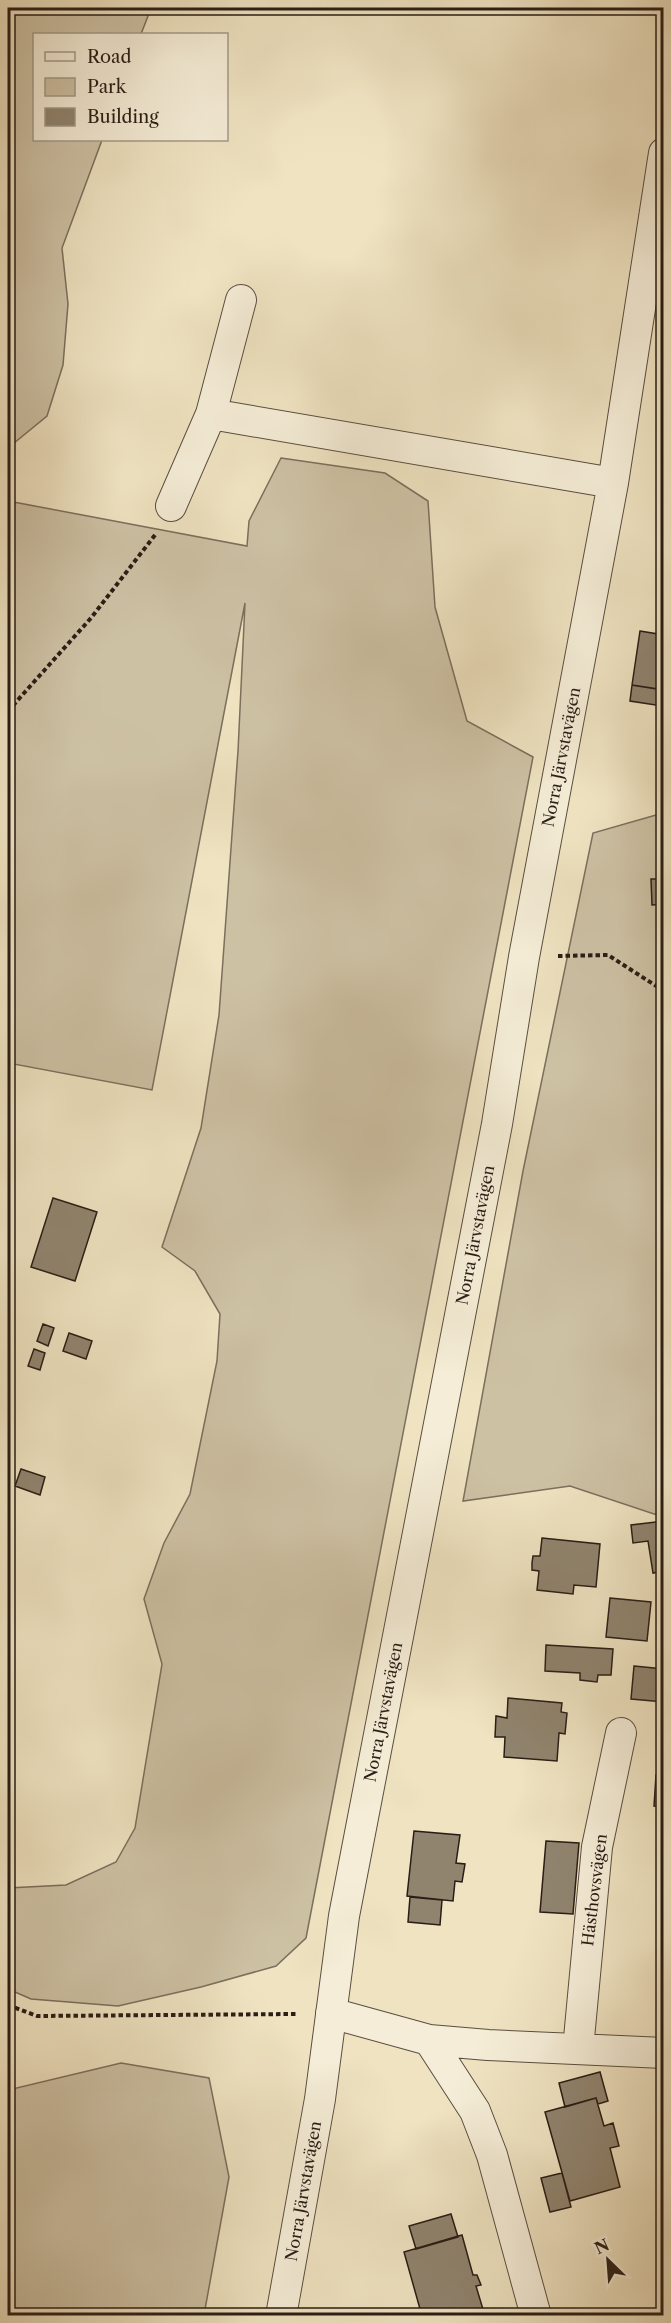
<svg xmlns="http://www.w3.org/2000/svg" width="671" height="2323" font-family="'Libre Caslon Text',serif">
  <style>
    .green { fill: #cdc1a4; stroke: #7b6f5d; stroke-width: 1.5 }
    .building { fill: #90846f; stroke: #291d16; stroke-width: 1.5 }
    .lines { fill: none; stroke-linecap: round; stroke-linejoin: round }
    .street-casing { stroke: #5a4e41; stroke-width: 32 }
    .path { stroke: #291d16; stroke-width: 4; stroke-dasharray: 4.5 3; stroke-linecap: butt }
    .street { stroke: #f5edd7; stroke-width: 30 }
    .labels { text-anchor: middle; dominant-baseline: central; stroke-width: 4.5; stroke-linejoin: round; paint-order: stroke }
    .street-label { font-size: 16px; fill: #291d16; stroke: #f5edd7 }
  </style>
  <rect width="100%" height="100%" fill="#efe3c1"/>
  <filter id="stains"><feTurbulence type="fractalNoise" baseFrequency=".00333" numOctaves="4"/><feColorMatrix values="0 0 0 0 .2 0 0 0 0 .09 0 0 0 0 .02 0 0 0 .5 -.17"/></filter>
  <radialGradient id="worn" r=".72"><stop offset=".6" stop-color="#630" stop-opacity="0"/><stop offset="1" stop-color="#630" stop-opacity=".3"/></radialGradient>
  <path class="green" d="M 8,8 L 143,8 L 148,16 L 141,34 L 34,34 L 34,140 L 102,140 L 62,248 L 68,304 L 63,365 L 47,416 L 8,448 Z
    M 281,458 L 385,473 L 428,501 L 435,607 L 467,721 L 533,757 L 306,1938 L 276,1966 L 201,1987 L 118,2006 L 31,1999 L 8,1989 L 8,1888 L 66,1885 L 116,1862 L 135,1828 L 162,1664 L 144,1599 L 164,1543 L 190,1494 L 217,1361 L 220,1314 L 195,1271 L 162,1247 L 201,1128 L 219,1015 L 238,751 L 245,603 L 152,1090 L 8,1063 L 8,501 L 247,546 L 249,521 Z
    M 663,813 L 663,1517 L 570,1486 L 463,1501 L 523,1171 L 593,833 Z
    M 121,2063 L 209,2078 L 229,2177 L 204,2315 L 8,2315 L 8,2090 Z"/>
  <path class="building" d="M 640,631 L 664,635 L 664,690 L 632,685 Z
    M 632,685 L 664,690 L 662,706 L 630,701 Z
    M 651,879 L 664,879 L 664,904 L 652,905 Z
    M 53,1198 L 97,1212 L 75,1281 L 31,1267 Z
    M 43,1324 L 54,1328 L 48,1346 L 37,1341 Z
    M 69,1333 L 92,1341 L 86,1359 L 63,1351 Z
    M 34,1349 L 45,1353 L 40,1370 L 28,1366 Z
    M 21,1469 L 45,1477 L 40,1495 L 15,1486 Z
    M 664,1521 L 664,1571 L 653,1573 L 648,1541 L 633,1543 L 631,1525 Z
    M 542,1538 L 600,1544 L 596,1587 L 574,1585 L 573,1594 L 537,1590 L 539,1571 L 532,1570 L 532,1563 L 533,1556 L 540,1556 Z
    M 610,1598 L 651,1602 L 647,1641 L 606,1637 Z
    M 546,1645 L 613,1649 L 611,1675 L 598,1675 L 597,1682 L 580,1680 L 580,1673 L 545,1671 Z
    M 634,1666 L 664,1669 L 664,1702 L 631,1699 Z
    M 508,1698 L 562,1703 L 561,1712 L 567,1713 L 565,1734 L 559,1733 L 557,1761 L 504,1757 L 505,1737 L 495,1737 L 496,1716 L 507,1718 Z
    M 656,1775 L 664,1775 L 664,1807 L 654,1806 Z
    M 414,1831 L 460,1835 L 456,1863 L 465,1864 L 462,1882 L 455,1881 L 453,1901 L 407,1896 Z
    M 546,1841 L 579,1843 L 573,1914 L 540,1912 Z
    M 410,1897 L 442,1900 L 440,1925 L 408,1922 Z
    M 600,2072 L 608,2101 L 598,2104 L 596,2098 L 565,2107 L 559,2083 Z
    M 596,2098 L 604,2126 L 613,2123 L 619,2146 L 610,2148 L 620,2187 L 570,2201 L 545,2112 Z
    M 562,2173 L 571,2207 L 550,2212 L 541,2178 Z
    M 451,2214 L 458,2237 L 416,2249 L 409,2226 Z
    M 462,2235 L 473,2275 L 477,2275 L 481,2285 L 476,2286 L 485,2316 L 422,2316 L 404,2252 Z"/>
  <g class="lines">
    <g class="street-casing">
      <path id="street" d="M 241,300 L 211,414 L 613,483
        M 171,506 L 211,414
        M 331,2013 L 429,2040 L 475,2111 L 492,2155 L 536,2316
        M 429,2040 L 488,2045 L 664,2053
        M 578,2049 L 597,1847 L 621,1733
        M 281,2316 L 320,2099 L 344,1916 L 497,1124 L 524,957 L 613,483 L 664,153"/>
    </g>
    <path class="path" d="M 8,711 L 91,618 L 155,535
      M 558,956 L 608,955 L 664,991
      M 8,2005 L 37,2016 L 296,2014"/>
    <use href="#street" class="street"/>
  </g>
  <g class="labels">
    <g class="street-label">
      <text transform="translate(561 757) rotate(-79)">Norra Järvstavägen</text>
      <text transform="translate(475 1235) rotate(-79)">Norra Järvstavägen</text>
      <text transform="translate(383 1712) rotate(-79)">Norra Järvstavägen</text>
      <text transform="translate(594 1890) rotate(-83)">Hästhovsvägen</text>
      <text transform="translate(303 2191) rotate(-80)">Norra Järvstavägen</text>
    </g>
  </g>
  <rect width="671" height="2323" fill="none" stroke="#efe3c1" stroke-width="30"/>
  <rect x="9" y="9" width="653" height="2305" fill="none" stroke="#291d16" stroke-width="3"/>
  <rect x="15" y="15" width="641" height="2293" fill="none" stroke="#291d16" stroke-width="1.5"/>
  <rect x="33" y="33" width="195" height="108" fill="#f5edd7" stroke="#a39a8a" stroke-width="1.5"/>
  <rect x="45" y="52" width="30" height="9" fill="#f5edd7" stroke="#a39a8a" stroke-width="1.5"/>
  <text x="87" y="63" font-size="18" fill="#291d16">Road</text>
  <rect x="45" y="78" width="30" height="18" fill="#cdc1a4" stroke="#a39a8a" stroke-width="1.5"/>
  <text x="87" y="93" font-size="18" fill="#291d16">Park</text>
  <rect x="45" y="108" width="30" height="18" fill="#90846f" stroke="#a39a8a" stroke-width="1.5"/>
  <text x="87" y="123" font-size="18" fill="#291d16">Building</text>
  <g transform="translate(608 2260) rotate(335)" stroke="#f5edd7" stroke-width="4.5" paint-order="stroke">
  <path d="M0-4.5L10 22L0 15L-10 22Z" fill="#291d16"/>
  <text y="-9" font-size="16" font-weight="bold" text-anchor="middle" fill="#291d16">N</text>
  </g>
  <rect width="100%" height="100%" filter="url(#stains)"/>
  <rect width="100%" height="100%" fill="url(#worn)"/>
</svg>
